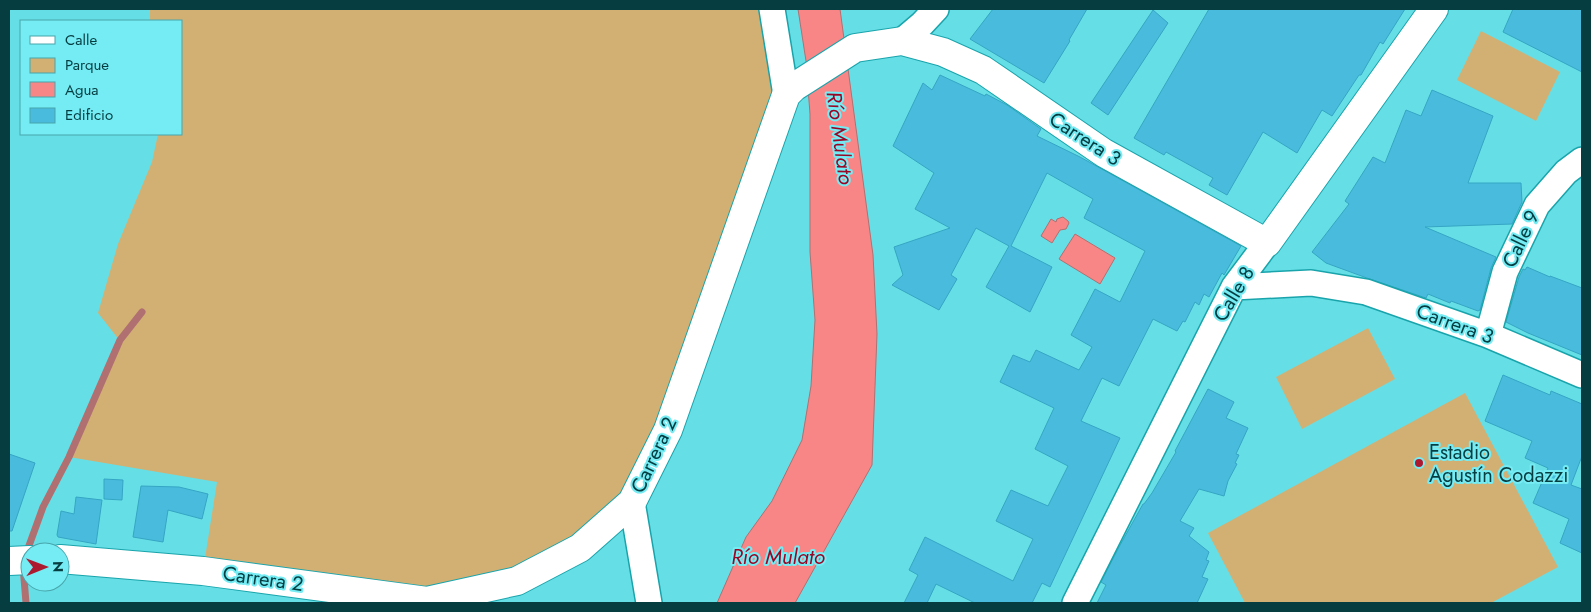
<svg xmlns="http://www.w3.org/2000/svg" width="1591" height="612" font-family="Jost,sans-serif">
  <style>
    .green { fill: #d2b074 }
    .water { fill: #f98686; stroke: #b07071 }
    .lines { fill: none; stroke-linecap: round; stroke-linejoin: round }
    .stream { stroke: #b07071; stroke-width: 7 }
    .building { fill: #49bcde; stroke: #35a5c4 }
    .minor-casing { stroke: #19a4ac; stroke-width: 28 }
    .major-casing { stroke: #19a4ac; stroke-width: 30 }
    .minor { stroke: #fff; stroke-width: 25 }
    .major { stroke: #fff; stroke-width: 28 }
    .poi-dot { fill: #ad192f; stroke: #75ebf3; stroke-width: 2 }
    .labels { text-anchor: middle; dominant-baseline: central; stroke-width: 4; stroke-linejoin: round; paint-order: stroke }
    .street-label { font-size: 20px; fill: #053d41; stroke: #75ebf3 }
    .poi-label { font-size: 20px; fill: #053d41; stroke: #75ebf3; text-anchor: start }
    .water-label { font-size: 21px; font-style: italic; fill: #990724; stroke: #75ebf3 }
  </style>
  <rect width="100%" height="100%" fill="#66dee5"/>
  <path class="green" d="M 150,9 L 772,9 L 786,95 L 668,430 L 580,548 L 427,601 L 203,571 L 217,482 L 69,457 L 120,341 L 98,313 L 118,244 L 152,162 L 158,134 L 181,134 L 181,21 L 150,21 Z
    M 1481,31 L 1560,72 L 1536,121 L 1457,80 Z
    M 1368,328 L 1395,379 L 1302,429 L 1276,377 Z
    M 1465,393 L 1558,567 L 1491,603 L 1245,603 L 1208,533 Z"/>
  <path class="water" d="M 798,9 L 840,9 L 873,255 L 877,334 L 872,465 L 795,603 L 717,603 L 746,537 L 772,501 L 802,440 L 811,386 L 815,320 L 810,252 L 810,114 L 806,61 Z
    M 1063,217 L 1068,221 L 1069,223 L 1066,229 L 1060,230 L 1052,243 L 1041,236 L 1051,219 L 1056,222 L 1057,219 Z
    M 1075,234 L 1115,258 L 1100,284 L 1059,259 Z"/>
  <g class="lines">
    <path class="stream" d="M 26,554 L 43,507 L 69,457 L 120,340 L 142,312
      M 23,566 L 26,603"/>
  </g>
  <path class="building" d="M 993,9 L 1087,9 L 1069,40 L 1070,41 L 1044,83 L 970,39 Z
    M 1209,9 L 1405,9 L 1383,44 L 1380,42 L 1361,75 L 1359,75 L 1332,116 L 1322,110 L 1297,153 L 1263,132 L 1227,195 L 1209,185 L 1213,178 L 1166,152 L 1164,155 L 1134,138 Z
    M 1513,9 L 1582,9 L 1582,72 L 1503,32 Z
    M 1153,10 L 1168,23 L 1108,115 L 1091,103 Z
    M 940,75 L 985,96 L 986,94 L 1007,105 L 1041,129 L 1037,136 L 1080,157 L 1241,246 L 1224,275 L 1222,273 L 1209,297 L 1204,294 L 1199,305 L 1195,302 L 1185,322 L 1183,321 L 1177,331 L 1153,319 L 1119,386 L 1102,378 L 1081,421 L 1120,438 L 1050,587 L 1042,583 L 1032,603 L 975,603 L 936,584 L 927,603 L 904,603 L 918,575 L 909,570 L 925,537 L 1013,581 L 1033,539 L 996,521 L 1011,490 L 1048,506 L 1068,466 L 1035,449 L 1054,408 L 1000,382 L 1013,355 L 1030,362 L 1036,350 L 1079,370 L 1092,347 L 1071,335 L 1095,289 L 1120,302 L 1145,251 L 1084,218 L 1093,199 L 1047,173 L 1011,246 L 1052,267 L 1030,312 L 986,287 L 1009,246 L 976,228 L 951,275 L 957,279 L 939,310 L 892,285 L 903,275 L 894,247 L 950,228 L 915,209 L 934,173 L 893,146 L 923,83 L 932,90 Z
    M 1432,90 L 1493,116 L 1468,183 L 1521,183 L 1522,202 L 1512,224 L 1425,227 L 1496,257 L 1491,268 L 1480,310 L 1478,311 L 1451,301 L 1450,303 L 1428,294 L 1426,298 L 1367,278 L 1326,263 L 1312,252 L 1349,204 L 1345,201 L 1373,157 L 1385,163 L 1406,110 L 1421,116 Z
    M 1527,267 L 1550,277 L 1550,276 L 1582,288 L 1582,355 L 1528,333 L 1506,322 L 1519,277 L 1523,269 L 1525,270 Z
    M 1503,375 L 1550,395 L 1551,391 L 1582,404 L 1582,456 L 1571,485 L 1582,489 L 1582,553 L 1560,543 L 1569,519 L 1533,503 L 1548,468 L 1525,458 L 1532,441 L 1485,421 Z
    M 1208,389 L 1234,402 L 1226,418 L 1248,428 L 1236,454 L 1239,455 L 1235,463 L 1237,464 L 1228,481 L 1224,496 L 1199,489 L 1180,521 L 1194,528 L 1189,536 L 1209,552 L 1206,560 L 1209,561 L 1202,577 L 1208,579 L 1197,603 L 1097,603 L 1106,585 L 1101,582 L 1119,547 L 1143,504 L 1144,504 L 1152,493 L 1176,452 L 1175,451 Z
    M 9,454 L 35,463 L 12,531 L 9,531 Z
    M 104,479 L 123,480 L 122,500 L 104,499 Z
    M 141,486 L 179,487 L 208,494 L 202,519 L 168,510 L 163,542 L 133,537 Z
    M 76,497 L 102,500 L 96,544 L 58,537 L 57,535 L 61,511 L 74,514 Z"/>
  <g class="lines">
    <g class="minor-casing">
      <path id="minor" d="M 772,9 L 786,95
        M 902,41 L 922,24 L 936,9
        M 1234,287 L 1311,283 L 1366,292 L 1488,335 L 1582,375
        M 1488,335 L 1505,272 L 1537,205 L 1566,172 L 1582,160
        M 632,502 L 649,603
        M 1075,603 L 1234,287 L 1267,243"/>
    </g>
    <g class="major-casing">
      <path id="major" d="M 60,559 L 203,571 L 427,601 L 517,581 L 580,548 L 632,502 L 668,430 L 786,95 L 794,87 L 855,48 L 902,41 L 943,52 L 983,70 L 1104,153 L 1267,243 L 1434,9
        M 9,561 L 30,560"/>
    </g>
    <use href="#minor" class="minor"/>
    <use href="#major" class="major"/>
  </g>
  <circle class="poi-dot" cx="1419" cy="463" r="5"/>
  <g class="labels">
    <g class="street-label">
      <text transform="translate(1085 139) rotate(33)">Carrera 3</text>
      <text transform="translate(1521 239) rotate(-65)">Calle 9</text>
      <text transform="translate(1234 294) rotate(-59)">Calle 8</text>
      <text transform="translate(1455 324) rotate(20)">Carrera 3</text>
      <text transform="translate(654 455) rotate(-65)">Carrera 2</text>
      <text transform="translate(263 579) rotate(8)">Carrera 2</text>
    </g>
    <g class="poi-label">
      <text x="1429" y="452">Estadio<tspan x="1429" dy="23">Agustín Codazzi</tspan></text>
    </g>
    <g class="water-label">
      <text transform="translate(840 138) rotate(82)">Río Mulato</text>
      <text x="778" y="557">Río Mulato</text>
    </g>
  </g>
  <rect width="1591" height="612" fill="none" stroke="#053d41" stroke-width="20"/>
  <rect x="20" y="20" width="162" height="115" fill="#75ebf3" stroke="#48a5ac"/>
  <rect x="30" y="36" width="25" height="8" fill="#ffffff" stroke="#48a5ac"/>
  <text x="65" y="45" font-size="15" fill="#053d41">Calle</text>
  <rect x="30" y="58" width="25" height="15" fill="#d2b074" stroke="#48a5ac"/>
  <text x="65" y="70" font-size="15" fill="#053d41">Parque</text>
  <rect x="30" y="82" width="25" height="15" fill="#f98686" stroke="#48a5ac"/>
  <text x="65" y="95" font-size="15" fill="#053d41">Agua</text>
  <rect x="30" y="108" width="25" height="15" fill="#49bcde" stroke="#48a5ac"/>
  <text x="65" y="120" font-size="15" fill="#053d41">Edificio</text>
  <g transform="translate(45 567) rotate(89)"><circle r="24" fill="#75ebf3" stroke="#48a5ac"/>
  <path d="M0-4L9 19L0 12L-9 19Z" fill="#ad192f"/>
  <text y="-8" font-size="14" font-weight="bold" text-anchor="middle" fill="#053d41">N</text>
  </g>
</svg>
